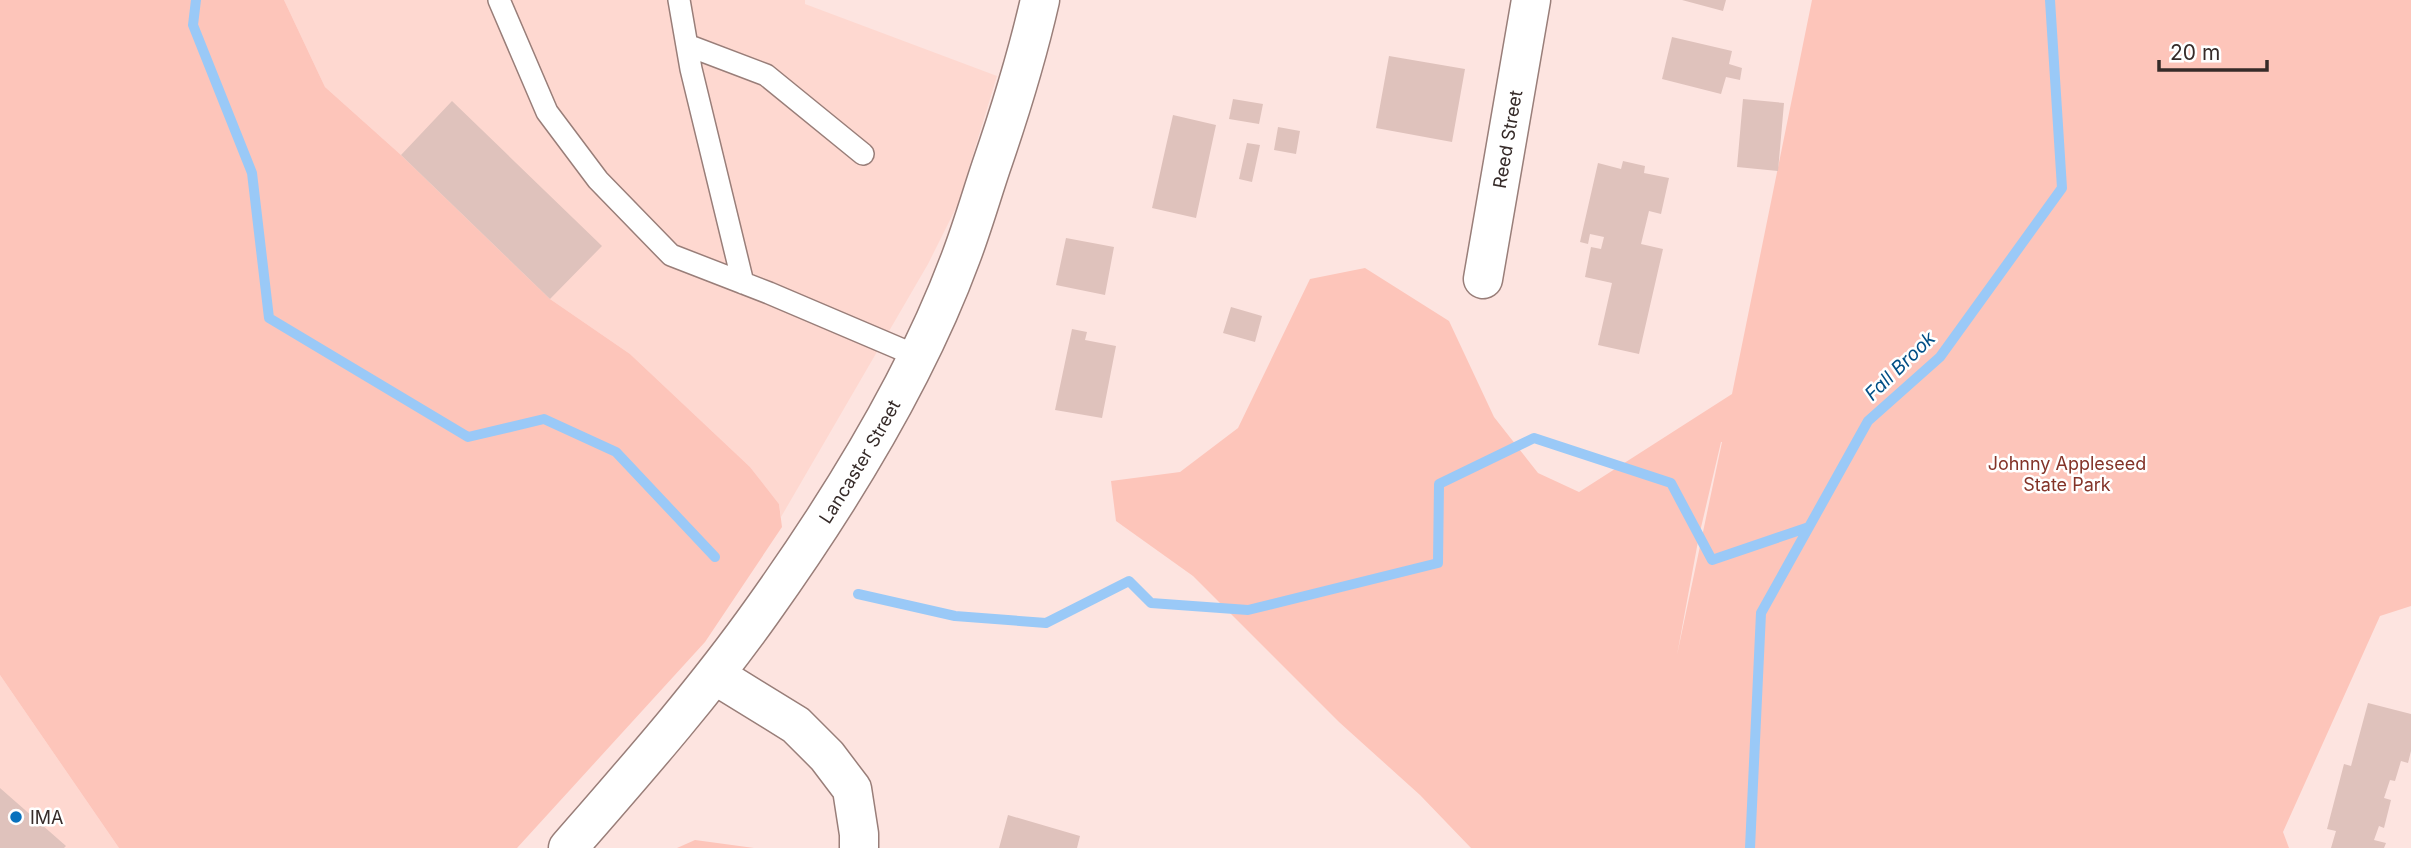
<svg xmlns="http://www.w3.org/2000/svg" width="2411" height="848" font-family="Inter,sans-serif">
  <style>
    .built { fill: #fed8d0 }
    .green { fill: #fdc5ba; fill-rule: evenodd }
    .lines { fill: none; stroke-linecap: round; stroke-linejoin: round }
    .stream { stroke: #9ac9f7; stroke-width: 10 }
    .building { fill: #dfc2bc }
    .lane-casing { stroke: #997e79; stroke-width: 24 }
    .street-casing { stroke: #997e79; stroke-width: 41 }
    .secondary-casing { stroke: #997e79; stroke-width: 41 }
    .lane { stroke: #fff; stroke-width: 21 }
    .street { stroke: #fff; stroke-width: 38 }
    .secondary { stroke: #fff; stroke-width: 38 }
    .poi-dot { fill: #0871bd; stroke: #fff; stroke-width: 2.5 }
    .labels { text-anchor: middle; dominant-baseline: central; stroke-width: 5; stroke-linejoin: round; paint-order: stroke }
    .street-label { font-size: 18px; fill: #362b29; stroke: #fff }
    .park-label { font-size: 18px; fill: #833328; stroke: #fff }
    .poi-label { font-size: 18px; fill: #362b29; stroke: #fff; text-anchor: start }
    .water-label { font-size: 19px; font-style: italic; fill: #014e85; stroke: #fff }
  </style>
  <rect width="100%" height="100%" fill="#fde4e0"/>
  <path class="built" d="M 284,0 L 805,0 L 805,4 L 997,76 L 958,204 L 928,264 L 781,517 L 779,504 L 750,467 L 630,354 L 550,299 L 401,155 L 325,87 Z
    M 0,675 L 119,848 L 0,848 Z"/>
  <path class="green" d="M 0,0 L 284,0 L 325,87 L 401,155 L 550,299 L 630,354 L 750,467 L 779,504 L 782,527 L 705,642 L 517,848 L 119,848 L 0,675 Z
    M 1812,0 L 2411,0 L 2411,606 L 2380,616 L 2283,832 L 2289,848 L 1471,848 L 1420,795 L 1339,722 L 1193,576 L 1116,521 L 1111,481 L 1180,472 L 1238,428 L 1310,279 L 1365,268 L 1449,321 L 1494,417 L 1538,473 L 1579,492 L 1732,394 ZM 1721,442 L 1722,442 L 1677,655 L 1699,536 Z
    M 695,840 L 754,848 L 677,848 Z"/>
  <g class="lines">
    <path class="stream" d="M 196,0 L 193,25 L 252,173 L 269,318 L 468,437 L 544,419 L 616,452 L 715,557
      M 858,594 L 955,616 L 1046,623 L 1129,581 L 1151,603 L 1248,610 L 1438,563 L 1439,484 L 1534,438 L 1671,483 L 1712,560 L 1809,527
      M 1750,848 L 1761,613 L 1868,421 L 1940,357 L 2062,188 L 2050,0"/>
  </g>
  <path class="building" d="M 1682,0 L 1726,0 L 1723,11 Z
    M 1672,37 L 1732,51 L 1729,64 L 1742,68 L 1740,80 L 1726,77 L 1721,94 L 1662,79 Z
    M 1389,56 L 1465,69 L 1452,142 L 1376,128 Z
    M 1233,99 L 1263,104 L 1259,124 L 1229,119 Z
    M 1743,99 L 1784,103 L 1778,171 L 1737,167 Z
    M 452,101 L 602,246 L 550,299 L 401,155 Z
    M 1173,115 L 1216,125 L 1196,218 L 1152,208 Z
    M 1278,127 L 1300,131 L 1296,154 L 1274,150 Z
    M 1247,143 L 1260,145 L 1252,182 L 1239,179 Z
    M 1623,161 L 1645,166 L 1644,173 L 1669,178 L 1661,214 L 1649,211 L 1641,244 L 1663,249 L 1639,354 L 1598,345 L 1612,283 L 1585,277 L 1591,247 L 1601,249 L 1604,237 L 1590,234 L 1588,244 L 1580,242 L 1598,163 L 1621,169 Z
    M 1066,238 L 1114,247 L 1105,295 L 1056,285 Z
    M 1231,307 L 1262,316 L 1255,342 L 1223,333 Z
    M 1072,329 L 1087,332 L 1085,340 L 1116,346 L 1102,418 L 1055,410 Z
    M 2368,703 L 2411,714 L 2411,751 L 2408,763 L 2401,761 L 2395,781 L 2390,780 L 2384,798 L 2391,800 L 2384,828 L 2379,826 L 2374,840 L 2386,843 L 2384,848 L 2331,848 L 2336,831 L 2327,829 L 2344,764 L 2351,766 Z
    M 0,788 L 66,846 L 64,848 L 0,848 Z
    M 1008,815 L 1080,836 L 1077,848 L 999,848 Z"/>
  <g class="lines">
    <g class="lane-casing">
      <path id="lane" d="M 499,0 L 547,112 L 598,180 L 671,255 L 769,293 L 917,356
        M 679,0 L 691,69 L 743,283
        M 687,45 L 766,75 L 863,154"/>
    </g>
    <g class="street-casing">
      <g id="street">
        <path id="s1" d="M 1483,279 L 1531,0"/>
        <path d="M 715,675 L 796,725 L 827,756 L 852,789 L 859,834 L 859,848"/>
      </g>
    </g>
    <g class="secondary-casing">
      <g id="secondary">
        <path id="s2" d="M 568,848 C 635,771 703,694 762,611 C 837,506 916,379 961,257 C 972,228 981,197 991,167 C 1010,112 1027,57 1040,0"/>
      </g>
    </g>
    <use href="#lane" class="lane"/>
    <use href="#street" class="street"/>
    <use href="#secondary" class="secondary"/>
  </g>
  <circle class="poi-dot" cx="16" cy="817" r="7"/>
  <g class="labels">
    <g class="street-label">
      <text stroke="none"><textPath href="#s1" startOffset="142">Reed Street</textPath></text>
      <text stroke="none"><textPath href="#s2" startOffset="485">Lancaster Street</textPath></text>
    </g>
    <g class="park-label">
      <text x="2067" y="463">Johnny Appleseed<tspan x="2067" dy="21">State Park</tspan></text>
    </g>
    <g class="poi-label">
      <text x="30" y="817">IMA</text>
    </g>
    <g class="water-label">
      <text transform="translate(1900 366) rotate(-44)">Fall Brook</text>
    </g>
  </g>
  <path d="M2159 60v10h108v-10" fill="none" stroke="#362b29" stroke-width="3.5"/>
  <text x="2170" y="60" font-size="21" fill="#362b29" stroke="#ffffff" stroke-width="5" paint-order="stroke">20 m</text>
</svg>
